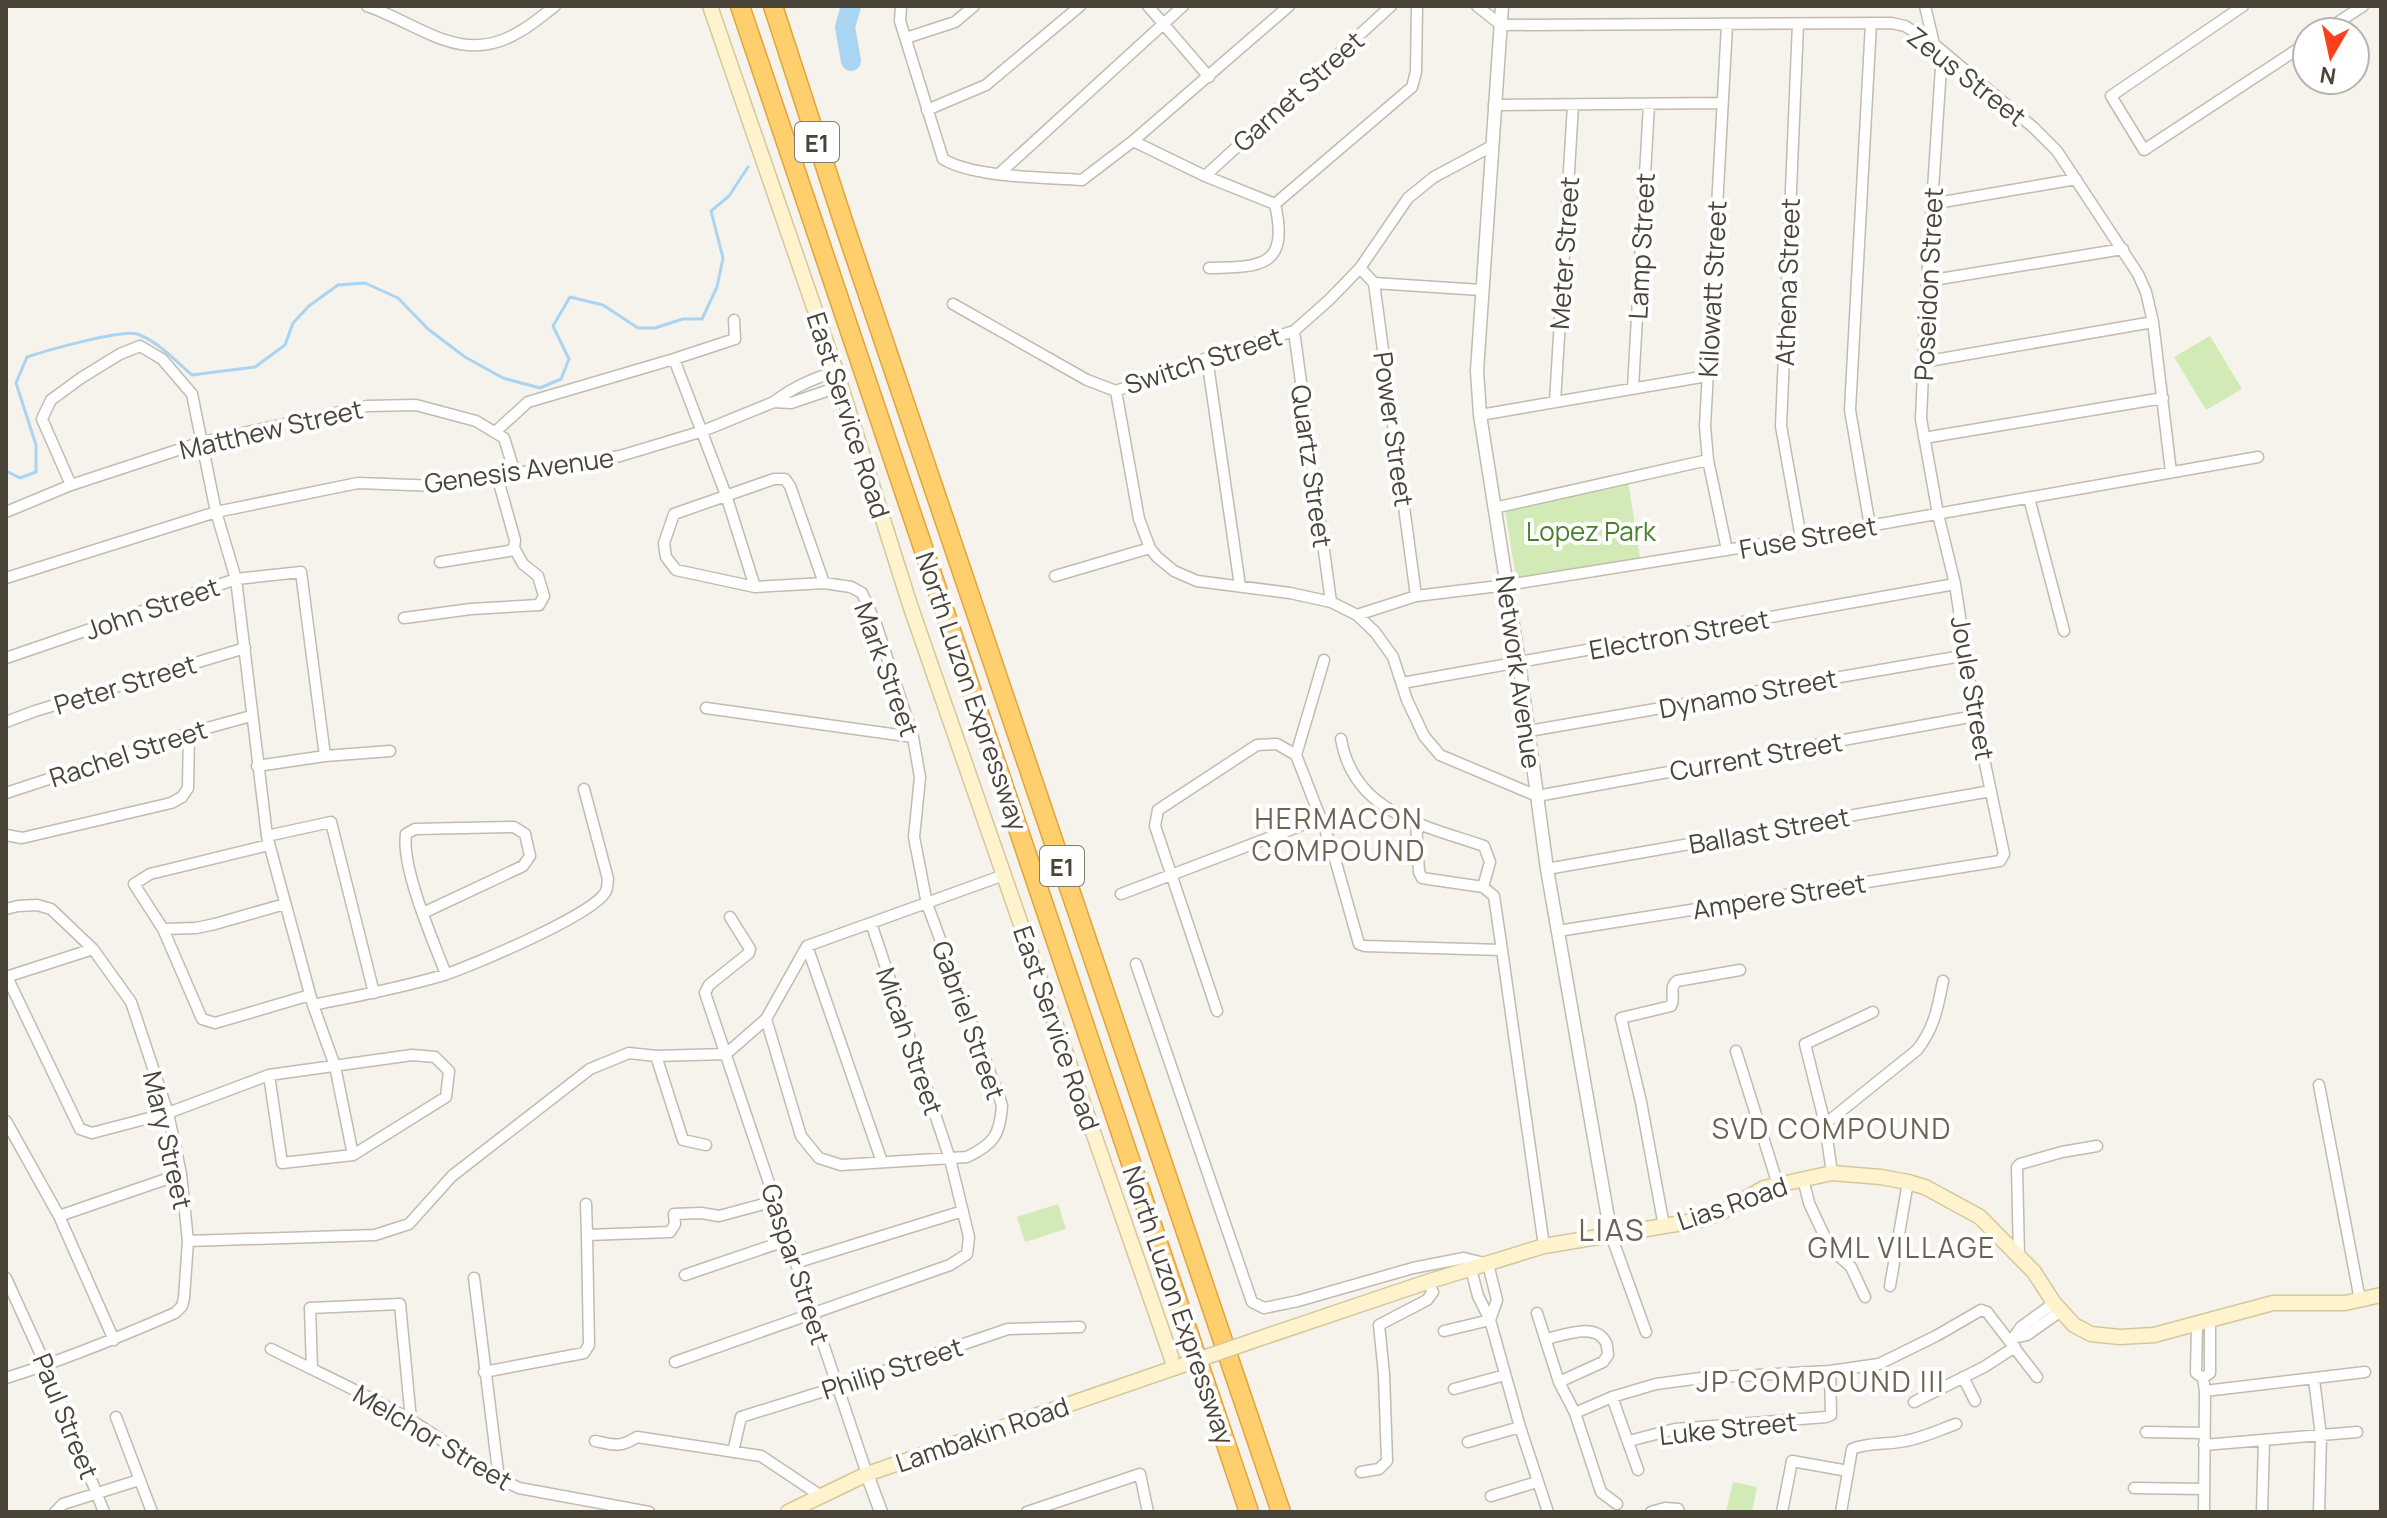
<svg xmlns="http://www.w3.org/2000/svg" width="2387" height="1518" font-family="Manrope,sans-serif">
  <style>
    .green { fill: #d2eab5 }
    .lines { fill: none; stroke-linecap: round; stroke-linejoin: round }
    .stream { stroke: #a9d4f2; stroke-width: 3 }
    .river { stroke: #a9d4f2; stroke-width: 20 }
    .minor-casing { stroke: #c2bbae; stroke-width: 13 }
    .tertiary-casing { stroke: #c2bbae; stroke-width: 15 }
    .secondary-casing { stroke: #d6c79b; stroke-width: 17 }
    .motorway-casing { stroke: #e0a43c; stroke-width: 21 }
    .minor { stroke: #fff; stroke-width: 10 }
    .tertiary { stroke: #fff; stroke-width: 12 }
    .secondary { stroke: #fff3cd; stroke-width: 14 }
    .motorway { stroke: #ffcf6e; stroke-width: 18 }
    .secondary-bridge-casing { stroke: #d6c79b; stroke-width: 17; stroke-linecap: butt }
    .secondary-bridge { stroke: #fff3cd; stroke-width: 14 }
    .labels { text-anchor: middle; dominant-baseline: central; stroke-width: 8; stroke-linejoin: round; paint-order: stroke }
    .shield { fill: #fff; stroke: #817c74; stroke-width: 2 }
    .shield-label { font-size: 24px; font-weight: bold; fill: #4b4439 }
    .street-label { font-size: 26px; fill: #4b4439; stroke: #fff }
    .park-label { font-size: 26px; fill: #4a7f2a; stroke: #fff }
    .neighbourhood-label { font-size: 28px; letter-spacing: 2px; fill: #6e6250; stroke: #fff }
    .quarter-label { font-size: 30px; letter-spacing: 2px; fill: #6e6250; stroke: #fff }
  </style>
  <rect width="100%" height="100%" fill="#f6f3ec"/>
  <path class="green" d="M 2210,336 L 2242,389 L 2206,410 L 2174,357 Z
    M 1628,481 L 1641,564 L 1517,583 L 1505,510 Z
    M 1058,1204 L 1066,1229 L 1025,1242 L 1017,1217 Z
    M 1733,1482 L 1757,1487 L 1752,1512 L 1726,1512 Z"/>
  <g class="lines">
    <path class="stream" d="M 6,471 L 20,478 L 36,472 L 36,445 L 16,383 L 27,357 C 45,351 122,329 137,334 C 158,341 175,361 192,375 L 255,367 L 285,345 L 293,323 L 309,306 L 338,285 L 365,283 L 398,298 L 428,329 L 465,357 L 503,378 L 540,388 L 561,379 L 569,359 L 553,326 L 570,297 L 603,305 L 638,328 L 655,328 L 683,319 L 702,319 L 717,287 L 723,258 L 711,211 L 729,196 L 748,167"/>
    <path class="river" d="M 851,61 L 845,27 L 851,6"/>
    <g class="minor-casing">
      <path id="minor" d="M 367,6 C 420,24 462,67 519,32 C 532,25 543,15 555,6
        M 901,6 L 900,21 L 943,159 C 974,178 1044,177 1082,180 L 1133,141 L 1289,6
        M 1148,6 L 1209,77
        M 1477,6 L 1501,25 L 1891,23 L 1905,26 L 1934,44 L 2034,128 L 2057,151 L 2138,274 L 2146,292 L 2153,322 L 2171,472
        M 1925,6 L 1934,44
        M 2243,6 L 2111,96 L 2144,150 L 2307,43
        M 1798,24 L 1781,426 L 1801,538
        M 1727,25 L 1705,426 L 1708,460 L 1727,550
        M 2323,32 L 2363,6
        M 906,38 L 955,22 L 974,6
        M 1494,105 L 1722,103
        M 927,110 L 986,85 L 1080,6
        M 1133,141 L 1205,176 L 1275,204
        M 1000,173 L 1183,6
        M 1205,176 L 1391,6
        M 1275,204 L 1412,87 L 1416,72 L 1417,6
        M 1931,204 L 2076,179
        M 1209,268 C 1262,267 1289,267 1275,204
        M 1360,268 L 1374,283 L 1416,596
        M 1927,281 L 2123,249
        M 1374,283 L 1481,290
        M 953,304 L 1087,380 L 1116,391 L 1207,358 L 1294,331 L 1329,300 L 1360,268 L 1408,198 L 1434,177 L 1492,146
        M 1294,331 L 1331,602
        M 1207,358 L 1240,586
        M 674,359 L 726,495 L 755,587
        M 1923,362 L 2153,322
        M 1633,388 L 1649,104
        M 1116,391 L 1139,519 L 1150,548 L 1157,557 L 1174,571 L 1197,581 L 1290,593 L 1331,602 L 1357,615 L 1375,632 L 1393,657 L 1407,700 L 1424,736 L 1440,755 L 1537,796 L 1975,716
        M 774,402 C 793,387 813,379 836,371
        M 1555,402 L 1573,105
        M 1480,415 L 1707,376
        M 495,432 L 528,402 L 674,359 L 735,339 L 734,320
        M 1924,438 L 2163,398
        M 71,485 L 42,419 L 51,400 L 81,378 L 120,354 L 140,346 L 162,359 L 192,394 L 216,512 L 236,579 L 267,836 L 313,1005 L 335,1066 L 353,1155
        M 2029,498 L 2064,631
        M 1494,508 L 1708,460
        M 6,512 L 71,485 L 202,442 L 367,406 L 416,405 L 476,421 L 504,438 L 515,473
        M 1870,526 L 1850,410 L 1871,23
        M 440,562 L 509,551 L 514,548 L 515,540 L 497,476
        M 1055,576 L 1150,548
        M 6,578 L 216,512 L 358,483 L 438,486 L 620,456 L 703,431 L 774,402 L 791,403 L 841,386
        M 1357,615 L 1416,596 L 1507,585 L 1801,538 L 2258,457
        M 404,618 L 471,609 L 539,605 L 544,596 L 538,576 L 523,564 L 514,548
        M 6,658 L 236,579 L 301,572 L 325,756
        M 1402,683 L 1955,584
        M 706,708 L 913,737
        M 6,722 L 35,711 L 245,648
        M 1529,731 L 1967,655
        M 1341,739 C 1354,813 1423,825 1484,846 L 1490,862 L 1483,887
        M 1296,755 L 1324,660
        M 257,766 L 325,756 L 390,751
        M 6,793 L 189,733 L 251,716
        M 1416,823 L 1419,872 L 1422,878 L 1483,887 L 1494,896 L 1502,950
        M 6,835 L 22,838 L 171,803 L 182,797 L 188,788 L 189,733
        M 267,836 L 331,822 L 374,993
        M 269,845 L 150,874 L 134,884 L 163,929 L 202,1019 L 215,1023 L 310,995
        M 1547,869 L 1991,791
        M 1121,894 L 1321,818
        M 6,909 L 18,906 L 37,905 L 51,909 L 93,949 L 131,1002 L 168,1113 L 181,1174 L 188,1241 L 184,1298 L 182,1306 L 175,1313 C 120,1337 64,1360 6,1378
        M 423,913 L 523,866 L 530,856 L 525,834 L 514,827 L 415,829 L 406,834 C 401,867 433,941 446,974
        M 730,917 L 750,949 L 749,953 L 709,985 L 705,993 L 867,1474
        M 163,929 L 196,928 L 215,924 L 285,904
        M 1558,931 L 2000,861 L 2004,854 L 1975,716 L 1955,584 L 1938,514 L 1921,419 L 1927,281 L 1942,52
        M 807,946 L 882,1162
        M 1136,964 L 1252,1302 L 1264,1308 L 1298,1301 L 1413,1268 L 1464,1258 L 1488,1264 L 1497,1300 L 1490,1320
        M 6,977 L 93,949
        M 7,977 L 80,1129 L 92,1133 L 168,1113 L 269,1075 L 412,1055 L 435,1057 L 449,1071 L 446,1097 L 353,1155 L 282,1163 L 269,1075
        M 313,1005 C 357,996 401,988 444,975 C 471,966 596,914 606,891 C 608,887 607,883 608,879 L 584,789
        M 1217,1011 L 1155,826 L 1158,810 L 1257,745 L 1277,744 L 1296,755 L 1331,845 L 1359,944 L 1365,946 L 1502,950 L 1544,1246
        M 766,1019 L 801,1136 L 819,1158 L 841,1165 L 967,1157 C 994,1144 1000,1135 1002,1105 L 927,904 L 914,837 L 920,777 L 913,737 L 876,624 L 862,593 L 851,587 L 824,583 L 755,587 L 676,570 L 666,557 L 664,543 L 674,514 L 774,479 L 785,479 L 790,486 L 824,583
        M 1736,1051 L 1778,1185
        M 656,1056 L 683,1140 L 706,1145
        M 2319,1085 L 2360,1300
        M 6,1121 L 59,1216 L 114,1340
        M 1825,1124 L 1917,1050 C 1934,1029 1938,1007 1943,981
        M 1832,1173 L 1825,1124 L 1805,1044 L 1873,1012
        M 1803,1179 L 1809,1203 L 1830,1248 L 1851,1267 L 1865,1297
        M 586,1204 L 587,1235
        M 59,1216 L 181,1174
        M 1664,1226 L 1641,1102 L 1621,1018 L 1671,1006 C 1676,997 1668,988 1677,981 L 1740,970
        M 1611,1235 L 1646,1332
        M 188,1241 L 375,1235 L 409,1224 L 452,1176 L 590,1069 L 629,1053 L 656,1056 L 726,1054 L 766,1019 L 807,946 L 1004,875
        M 2019,1257 L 2017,1167 L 2020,1164 L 2062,1152 L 2097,1146
        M 795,1263 L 963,1211
        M 1471,1269 L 1478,1296 L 1490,1320 L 1520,1427 L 1548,1512
        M 685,1275 L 788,1240
        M 6,1278 L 46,1366 L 104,1512
        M 474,1278 L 499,1479
        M 1890,1286 L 1908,1182
        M 1537,1313 L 1559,1382 L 1575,1413 L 1601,1492 L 1617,1504
        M 2197,1324 L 2196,1373 L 2203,1378 L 2205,1391 L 2204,1512
        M 1444,1331 L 1490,1320
        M 2016,1337 L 2027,1335 L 2061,1311
        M 1546,1339 C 1562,1336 1594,1322 1605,1341 C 1608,1345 1607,1350 1608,1355 L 1603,1362 L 1559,1382
        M 2011,1341 L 2021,1327 L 2054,1303
        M 271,1349 C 317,1372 364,1393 409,1419 C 446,1441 479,1470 519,1488 L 649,1512
        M 675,1362 L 950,1265 L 967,1254 L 969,1237 L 950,1159 L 871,923
        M 312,1369 L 310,1308 L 400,1304 L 411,1420
        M 484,1372 L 584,1353 L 589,1345 L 587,1235 L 670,1232 L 675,1224 L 674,1214 L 701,1213 L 719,1216 L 775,1201
        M 1963,1377 L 1975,1401
        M 2203,1378 L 2210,1373 L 2210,1321
        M 2314,1379 L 2321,1436 L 2319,1512
        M 1454,1389 L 1505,1375
        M 2205,1391 L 2365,1372
        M 1612,1397 L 1638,1470
        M 1914,1402 L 1984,1367 L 2015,1347
        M 1575,1413 L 1612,1397 L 1656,1384 L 1701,1378 L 1830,1371 L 1879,1364 L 1936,1336 L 1981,1310 L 1987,1312 L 2037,1377
        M 116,1417 L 152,1512
        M 2146,1432 L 2204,1433
        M 595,1441 C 614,1445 620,1448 637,1437 L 761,1456 L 821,1496
        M 1629,1441 L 1675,1429 L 1826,1417 L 1831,1415 L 1830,1371
        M 1468,1442 L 1520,1427
        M 2204,1445 L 2357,1432
        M 733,1452 L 741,1417 L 837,1387 L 1008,1329 L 1080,1327
        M 1361,1472 L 1379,1469 L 1387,1461 L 1384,1374 L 1379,1325 L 1427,1300 L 1433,1292 L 1427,1282
        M 2134,1488 L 2203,1489
        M 1491,1496 L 1537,1482
        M 55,1512 L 63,1504 L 139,1480
        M 1027,1512 L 1140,1474 L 1148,1512
        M 1651,1512 L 1665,1508 L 1678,1509 L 1679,1512
        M 1782,1512 L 1792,1461 L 1848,1471
        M 1841,1512 L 1852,1449 C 1869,1442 1887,1445 1905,1441 C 1922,1438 1939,1430 1956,1424
        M 2262,1512 L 2264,1441"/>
    </g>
    <g class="tertiary-casing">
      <path id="tertiary" d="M 1502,6 L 1477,371 L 1480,415 L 1519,663 L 1547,869 L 1611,1235
        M 867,1474 L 881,1512"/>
    </g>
    <g class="secondary-casing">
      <path id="secondary" d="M 710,6 L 836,371 L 910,605 L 1175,1368
        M 1261,1338 L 1427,1282 L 1544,1246 L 1700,1220 L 1720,1213 L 1764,1188 L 1832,1173 L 1881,1177 L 1908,1182 L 1925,1187 L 1980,1217 L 2034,1272 L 2054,1303 L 2074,1325 L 2091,1334 L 2120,1337 L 2154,1335 L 2273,1303 L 2345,1303 L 2381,1295
        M 788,1512 L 867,1474 L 1180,1366"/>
    </g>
    <g class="motorway-casing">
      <path id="motorway" d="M 740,6 L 1249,1512
        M 773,6 L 843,221 L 1281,1512"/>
    </g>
    <use href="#minor" class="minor"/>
    <use href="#tertiary" class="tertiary"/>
    <use href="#secondary" class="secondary"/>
    <use href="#motorway" class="motorway"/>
    <g class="secondary-bridge-casing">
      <path id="secondary-bridge" d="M 1180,1366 L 1261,1338"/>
    </g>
    <use href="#secondary-bridge" class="secondary-bridge"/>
  </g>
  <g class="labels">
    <g class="shield">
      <rect x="795" y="122" width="44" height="40" rx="6"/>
      <rect x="1040" y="846" width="44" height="40" rx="6"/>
    </g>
    <g class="shield-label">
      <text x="817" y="142">E1</text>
      <text x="1062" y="866">E1</text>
    </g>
    <g class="street-label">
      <text transform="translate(1967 76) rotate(38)">Zeus Street</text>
      <text transform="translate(1298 91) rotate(-42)">Garnet Street</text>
      <text transform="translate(1641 246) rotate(-87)">Lamp Street</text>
      <text transform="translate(1564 253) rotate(-86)">Meter Street</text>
      <text transform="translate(1787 282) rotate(-88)">Athena Street</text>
      <text transform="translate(1928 284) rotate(-87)">Poseidon Street</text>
      <text transform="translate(1712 289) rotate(-87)">Kilowatt Street</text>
      <text transform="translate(1203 360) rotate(-18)">Switch Street</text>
      <text transform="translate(849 415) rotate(72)">East Service Road</text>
      <text transform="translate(271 429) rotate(-13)">Matthew Street</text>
      <text transform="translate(1394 429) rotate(82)">Power Street</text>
      <text transform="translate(1312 466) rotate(82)">Quartz Street</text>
      <text transform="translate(519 470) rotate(-8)">Genesis Avenue</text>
      <text transform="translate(1808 537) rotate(-10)">Fuse Street</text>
      <text transform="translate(152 608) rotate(-19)">John Street</text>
      <text transform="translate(1679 634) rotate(-10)">Electron Street</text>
      <text transform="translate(887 669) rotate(70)">Mark Street</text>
      <text transform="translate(1519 672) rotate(82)">Network Avenue</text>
      <text transform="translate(125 684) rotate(-17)">Peter Street</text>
      <text transform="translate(1973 688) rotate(80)">Joule Street</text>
      <text transform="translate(972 691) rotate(71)">North Luzon Expressway</text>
      <text transform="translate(1748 693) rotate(-10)">Dynamo Street</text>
      <text transform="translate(128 753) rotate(-18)">Rachel Street</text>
      <text transform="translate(1756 756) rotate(-10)">Current Street</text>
      <text transform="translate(1769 830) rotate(-10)">Ballast Street</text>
      <text transform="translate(1779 896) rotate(-9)">Ampere Street</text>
      <text transform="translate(969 1020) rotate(70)">Gabriel Street</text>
      <text transform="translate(1057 1028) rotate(71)">East Service Road</text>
      <text transform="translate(910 1041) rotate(71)">Micah Street</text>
      <text transform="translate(168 1140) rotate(77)">Mary Street</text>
      <text transform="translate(1732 1203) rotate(-19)">Lias Road</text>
      <text transform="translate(796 1264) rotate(72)">Gaspar Street</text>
      <text transform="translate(1179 1305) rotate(71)">North Luzon Expressway</text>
      <text transform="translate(892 1368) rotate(-18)">Philip Street</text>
      <text transform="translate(66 1416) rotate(68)">Paul Street</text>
      <text transform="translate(1728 1428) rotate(-6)">Luke Street</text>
      <text transform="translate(982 1434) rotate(-19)">Lambakin Road</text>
      <text transform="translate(433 1437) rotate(31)">Melchor Street</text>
    </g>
    <g class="park-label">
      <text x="1591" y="531">Lopez Park</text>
    </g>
    <g class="neighbourhood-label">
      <text x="1339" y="818">HERMACON<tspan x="1339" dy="32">COMPOUND</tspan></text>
      <text x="1832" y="1128">SVD COMPOUND</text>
      <text x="1902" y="1247">GML VILLAGE</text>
      <text x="1821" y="1381">JP COMPOUND III</text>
    </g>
    <g class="quarter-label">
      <text x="1612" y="1229">LIAS</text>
    </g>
  </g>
  <rect width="2387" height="1518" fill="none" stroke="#4b4439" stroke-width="16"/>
  <g transform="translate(2331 56) rotate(189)"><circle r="38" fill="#ffffff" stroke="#b7b4b0" stroke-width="2"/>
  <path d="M0-6L14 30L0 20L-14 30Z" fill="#fc3f1d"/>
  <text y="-12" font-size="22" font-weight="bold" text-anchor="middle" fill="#4b4439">N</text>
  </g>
</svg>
